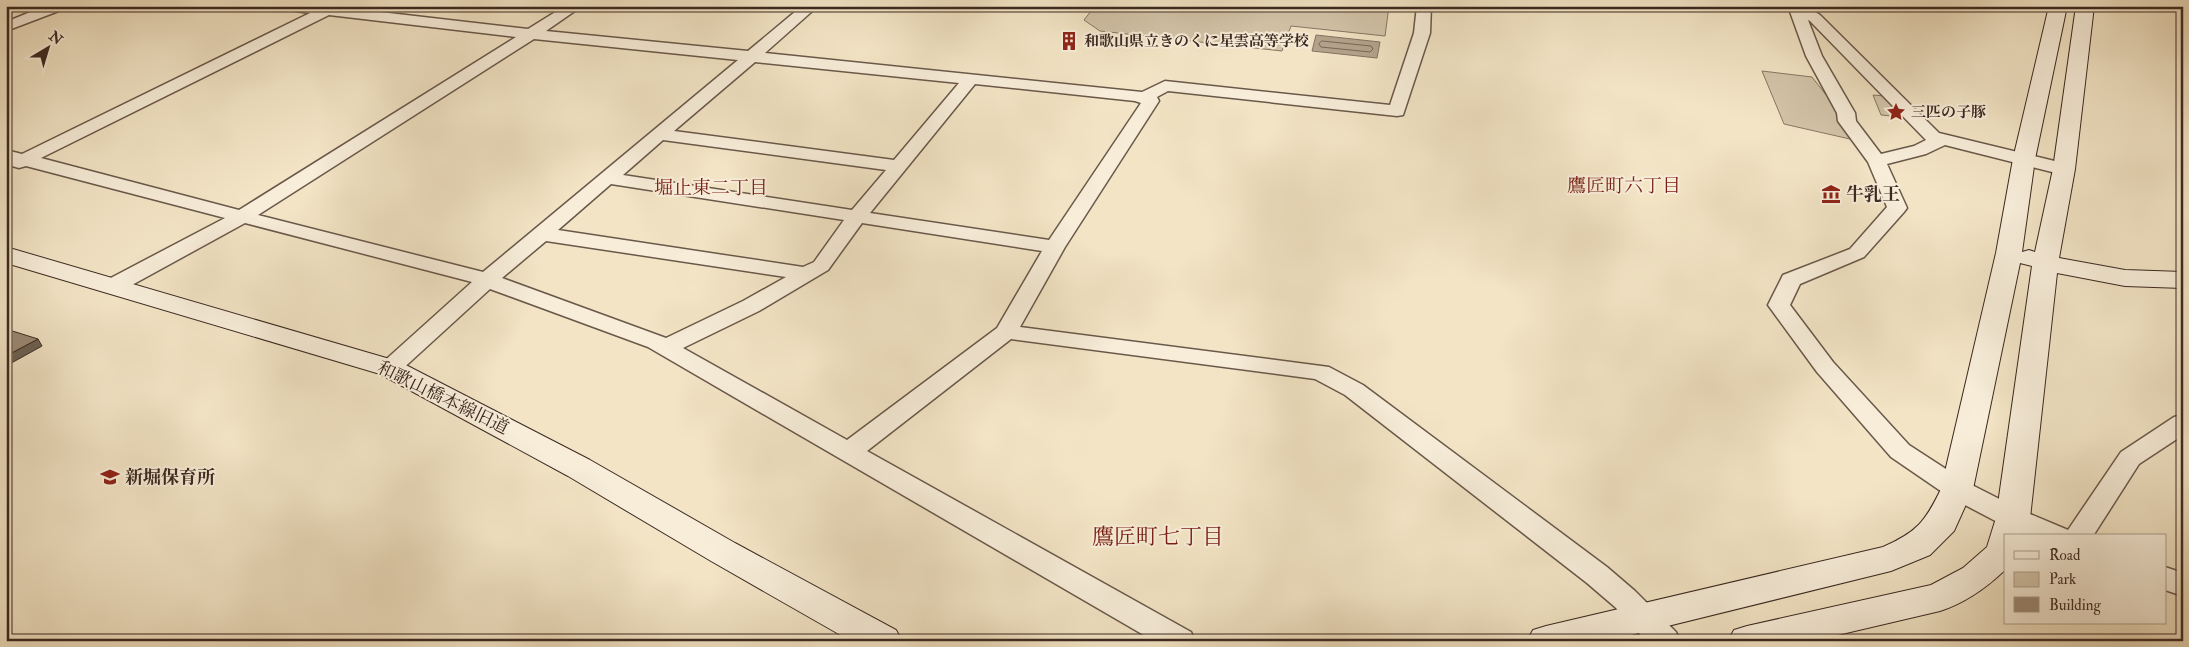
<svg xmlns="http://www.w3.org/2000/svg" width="2189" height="647" font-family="'IM FELL Double Pica','Noto Serif JP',serif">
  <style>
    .green { fill: #d3c4a9; stroke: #887665 }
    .water { fill: #b4a48d; stroke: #847362 }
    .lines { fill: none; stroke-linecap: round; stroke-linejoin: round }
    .shore { stroke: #786657; stroke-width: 1 }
    .street-casing { stroke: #6a584a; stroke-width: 3 }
    .secondary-casing { stroke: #3c2921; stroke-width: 2 }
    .street { fill: #f7edd9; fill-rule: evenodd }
    .secondary { fill: #f7edd9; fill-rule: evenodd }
    .shaded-wall { fill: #6c6153; stroke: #3c2921 }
    .building { fill: #9b8a76; stroke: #3c2921 }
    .labels { text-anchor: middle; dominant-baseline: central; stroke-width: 4; stroke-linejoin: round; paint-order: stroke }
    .far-poi-label { font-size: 15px; font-weight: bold; fill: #3c2921; stroke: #f7edd9; text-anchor: start }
    .poi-label { font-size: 18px; font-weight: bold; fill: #3c2921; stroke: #f7edd9; text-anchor: start }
    .street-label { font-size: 18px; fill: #3c2921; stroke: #f7edd9 }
    .neighbourhood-label { font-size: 19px; fill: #7a1f14; stroke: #f7edd9 }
    .near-neighbourhood-label { font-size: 22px; fill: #7a1f14; stroke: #f7edd9 }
  </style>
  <rect width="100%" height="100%" fill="#f2e4c5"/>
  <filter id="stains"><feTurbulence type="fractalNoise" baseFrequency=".004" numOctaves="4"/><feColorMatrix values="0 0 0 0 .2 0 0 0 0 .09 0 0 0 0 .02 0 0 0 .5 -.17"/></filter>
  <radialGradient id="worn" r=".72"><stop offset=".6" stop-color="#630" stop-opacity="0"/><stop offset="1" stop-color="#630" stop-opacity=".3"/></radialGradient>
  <path class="green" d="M 1095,6 L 1389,6 L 1385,36 L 1291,26 L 1282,51 L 1100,31 L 1084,20 Z
    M 1762,71 L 1812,77 L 1863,142 L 1784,124 Z
    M 1873,95 L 1885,96 L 1902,117 L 1881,115 Z"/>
  <path class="water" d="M 1316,35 L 1380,42 L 1377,58 L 1312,51 Z"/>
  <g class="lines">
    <path class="shore" d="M 1322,41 L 1371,46 L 1373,49 L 1370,52 L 1321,47 L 1319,44 Z"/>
    <g class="street-casing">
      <path id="street" d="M 45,6 L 66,6 L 64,9 L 6,31 L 6,22 Z
        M 281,6 L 328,6 L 528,29 L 565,6 L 582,6 L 546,31 L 748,51 L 802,6 L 818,6 L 765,53 L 1142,92 L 1165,81 L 1390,105 L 1414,33 L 1417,6 L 1431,6 L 1430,33 L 1403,115 L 1397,116 L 1168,91 L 1157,97 L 1159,101 L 1065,247 L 1020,327 L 1329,367 L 1363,385 L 1607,567 L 1635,591 L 1676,632 L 1680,641 L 1646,641 L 1615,607 L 1587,583 L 1345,395 L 1315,379 L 1011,339 L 867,451 L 1191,632 L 1195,641 L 1154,641 L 648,347 L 490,289 L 398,373 L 390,375 L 382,373 L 378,368 L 382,363 L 472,282 L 245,223 L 121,291 L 113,292 L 105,291 L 102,286 L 105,281 L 225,218 L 26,166 L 19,168 L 12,166 L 10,162 L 6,161 L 6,150 L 22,154 L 310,13 L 288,10 ZM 329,15 L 516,37 L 239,210 L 41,158 ZM 534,39 L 738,60 L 483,272 L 258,215 ZM 755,62 L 959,83 L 894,160 L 674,131 ZM 975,84 L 1135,101 L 1141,103 L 1049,240 L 870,213 ZM 663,140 L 886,170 L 852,210 L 623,175 ZM 611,184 L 844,220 L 814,262 L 803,267 L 558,230 ZM 862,223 L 1042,251 L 997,328 L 847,440 L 683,348 L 759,311 L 828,270 ZM 546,241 L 786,277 L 743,301 L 666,338 L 502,278 Z
        M 1788,6 L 1806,6 L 1820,15 L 1939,133 L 2071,165 L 2073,169 L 2071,173 L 2064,175 L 1945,145 L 1926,154 L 1887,164 L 1907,208 L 1904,212 L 1864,257 L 1800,284 L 1790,305 L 1833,362 L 1909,445 L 1966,482 L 2023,511 L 2068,530 L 2121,452 L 2174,417 L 2183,415 L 2183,435 L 2139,464 L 2093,536 L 2029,536 L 2003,525 L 1948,496 L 1891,457 L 1817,372 L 1768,305 L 1783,275 L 1850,249 L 1887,207 L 1868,162 L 1838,121 L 1837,113 L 1806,56 ZM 1808,20 L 1810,21 L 1926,140 L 1914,146 L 1881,154 L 1856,121 L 1855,113 L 1822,56 Z
        M 2165,567 L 2183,573 L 2183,596 L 2165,590 Z"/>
    </g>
    <g class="secondary-casing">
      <path id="secondary" d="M 2049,6 L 2067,6 L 2035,159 L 2022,252 L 2029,250 L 2035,252 L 2053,169 L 2076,6 L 2094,6 L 2075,169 L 2059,258 L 2125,270 L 2183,272 L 2183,288 L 2125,286 L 2057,273 L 2030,518 L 2025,536 L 2005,536 L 2005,570 C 1986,588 1965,603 1940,611 L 1812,641 L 1728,641 L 1734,630 L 1747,626 L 1931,585 L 1963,568 L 1987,547 L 1996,518 L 2032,266 L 2020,263 L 1973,489 L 1954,531 L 1930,555 L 1891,571 L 1607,641 L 1527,641 L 1533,630 L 1546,626 L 1883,547 C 1917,532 1925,522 1941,489 L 1996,253 L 2013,159 Z
        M 6,247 L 400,362 L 590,460 L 735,543 L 896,630 L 902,641 L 851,641 L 711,561 L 568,476 L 380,374 L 6,263 Z"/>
    </g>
    <use href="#street" class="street"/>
    <use href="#secondary" class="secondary"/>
  </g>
  <path class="shaded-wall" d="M 38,339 L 42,346 L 6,366 L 6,356 Z"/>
  <path class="building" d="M 6,329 L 38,339 L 6,356 Z"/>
  <defs>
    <g id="building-bare" transform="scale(1.5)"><path d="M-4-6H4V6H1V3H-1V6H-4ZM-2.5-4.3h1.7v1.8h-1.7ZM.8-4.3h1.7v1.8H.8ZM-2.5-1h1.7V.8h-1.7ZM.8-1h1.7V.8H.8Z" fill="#8f2418" stroke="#f7edd9" stroke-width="2.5" paint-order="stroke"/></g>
    <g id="sight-bare" transform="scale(1.5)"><path d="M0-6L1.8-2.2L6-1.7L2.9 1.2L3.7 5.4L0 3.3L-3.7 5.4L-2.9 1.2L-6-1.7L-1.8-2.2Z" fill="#8f2418" stroke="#f7edd9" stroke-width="2.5" paint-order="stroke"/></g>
    <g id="museum-bare" transform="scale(1.5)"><path d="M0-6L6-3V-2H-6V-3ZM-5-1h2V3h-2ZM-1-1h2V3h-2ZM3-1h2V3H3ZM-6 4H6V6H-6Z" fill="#8f2418" stroke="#f7edd9" stroke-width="2.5" paint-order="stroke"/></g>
    <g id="school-bare" transform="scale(1.5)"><path d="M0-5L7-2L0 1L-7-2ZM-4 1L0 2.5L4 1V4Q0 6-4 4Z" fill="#8f2418" stroke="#f7edd9" stroke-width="2.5" paint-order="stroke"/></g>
  </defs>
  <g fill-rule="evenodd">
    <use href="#building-bare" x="1069" y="41"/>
    <use href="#sight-bare" x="1896" y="112"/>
    <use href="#museum-bare" x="1831" y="194"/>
    <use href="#school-bare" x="110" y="477"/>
  </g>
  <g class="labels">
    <g class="far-poi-label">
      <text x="1084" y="41">和歌山県立きのくに星雲高等学校</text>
      <text x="1911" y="112">三匹の子豚</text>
    </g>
    <g class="poi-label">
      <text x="1846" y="194">牛乳王</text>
      <text x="125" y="477">新堀保育所</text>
    </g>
    <g class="street-label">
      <text transform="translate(443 398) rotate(26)">和歌山橋本線旧道</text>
    </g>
    <g class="neighbourhood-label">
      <text x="1624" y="186">鷹匠町六丁目</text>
      <text x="711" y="188">堀止東二丁目</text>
    </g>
    <g class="near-neighbourhood-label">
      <text x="1158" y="537">鷹匠町七丁目</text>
    </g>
  </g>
  <rect width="2189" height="647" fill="none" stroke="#f2e4c5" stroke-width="25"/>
  <rect x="8" y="8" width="2174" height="632" fill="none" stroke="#3c2921" stroke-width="2.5"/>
  <rect x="12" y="12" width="2164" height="622" fill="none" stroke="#3c2921"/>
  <rect x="2004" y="534" width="162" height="90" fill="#f7edd9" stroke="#ac9f8f"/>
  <rect x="2014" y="551" width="25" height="8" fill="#f7edd9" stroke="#ac9f8f"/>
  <text x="2049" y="560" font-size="15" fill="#3c2921">Road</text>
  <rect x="2014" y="572" width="25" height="15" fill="#d3c4a9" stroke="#ac9f8f"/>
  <text x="2049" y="584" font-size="15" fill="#3c2921">Park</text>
  <rect x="2014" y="597" width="25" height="15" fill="#9b8a76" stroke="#ac9f8f"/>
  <text x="2049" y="610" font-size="15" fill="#3c2921">Building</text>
  <g transform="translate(48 48) rotate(38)" stroke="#f7edd9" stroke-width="4" paint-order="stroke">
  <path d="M0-4L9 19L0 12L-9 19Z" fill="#3c2921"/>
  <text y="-8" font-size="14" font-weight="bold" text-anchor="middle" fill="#3c2921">N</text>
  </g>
  <rect width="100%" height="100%" filter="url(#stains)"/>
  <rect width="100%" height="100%" fill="url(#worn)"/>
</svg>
